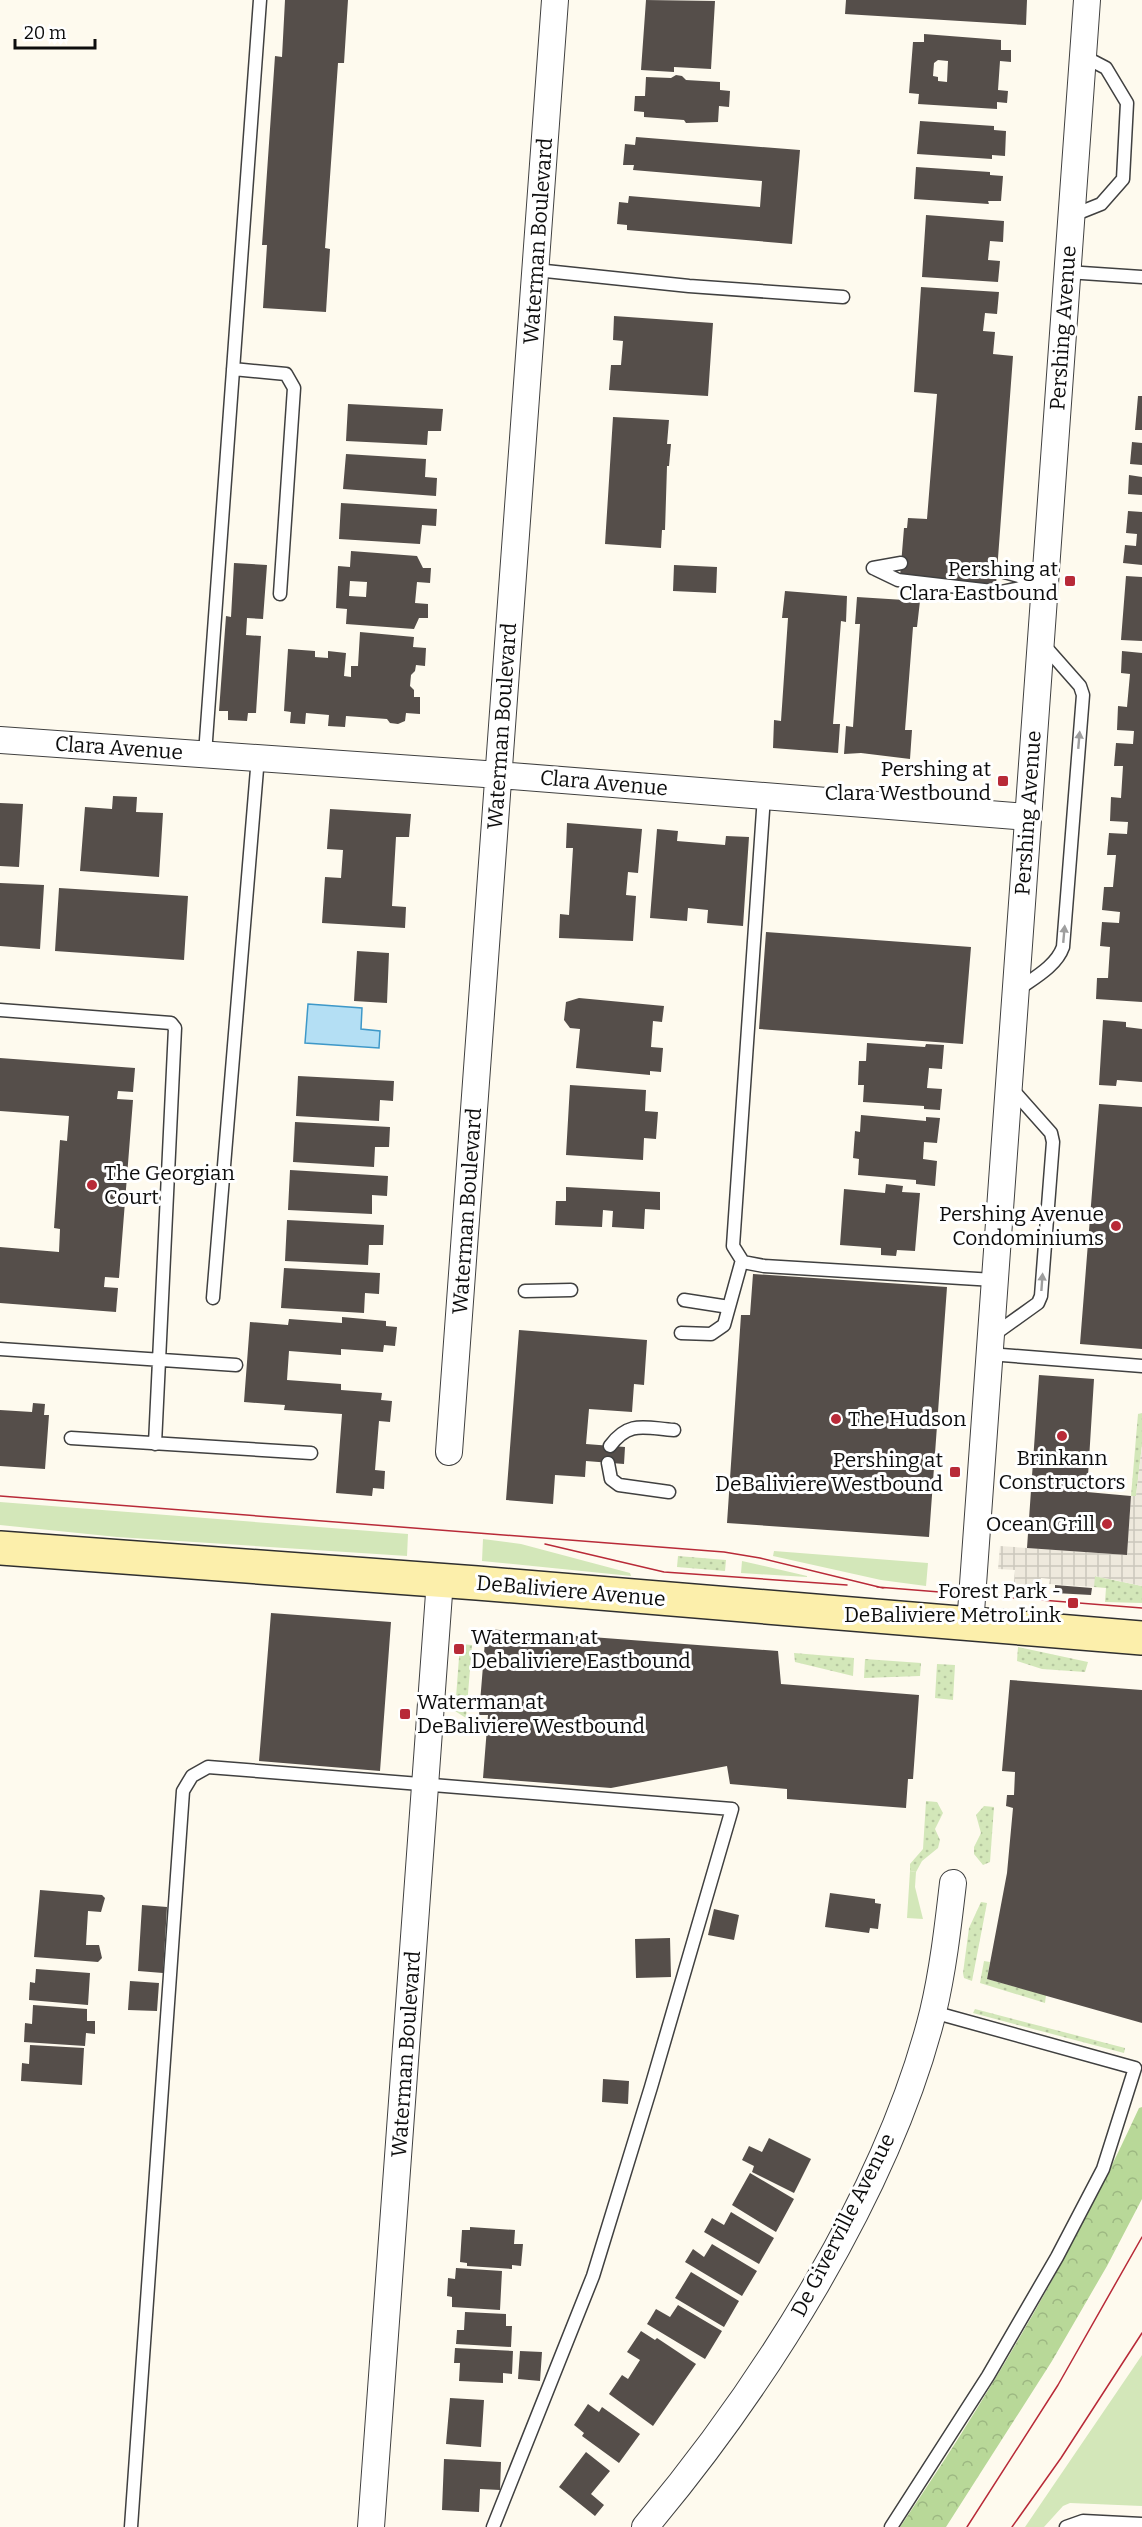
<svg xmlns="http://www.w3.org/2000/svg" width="1142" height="2527" font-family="Bitter,serif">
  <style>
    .grass { fill: #d3e7b9 }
    .forest { fill: url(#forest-crowns) }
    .garden { fill: url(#garden-dots) }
    .plaza { fill: url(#plaza-grid) }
    .water { fill: #b4dff4; stroke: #3e98c8; stroke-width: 1.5 }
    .building { fill: #554e4a; fill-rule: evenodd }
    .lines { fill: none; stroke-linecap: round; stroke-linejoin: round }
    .lane-casing { stroke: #404040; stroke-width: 15 }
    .street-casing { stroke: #404040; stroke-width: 28 }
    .secondary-casing { stroke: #2f2f2f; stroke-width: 36 }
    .lane { stroke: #fff; stroke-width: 12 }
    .street { stroke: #fff; stroke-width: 26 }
    .secondary { stroke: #fcefab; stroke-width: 33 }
    .tram { stroke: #b82a38; stroke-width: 1.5 }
    .oneway { fill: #9e9e9e }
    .poi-dot { fill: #b82a38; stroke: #fff; stroke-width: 2 }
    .labels { text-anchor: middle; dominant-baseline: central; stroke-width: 6; stroke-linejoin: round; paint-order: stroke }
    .street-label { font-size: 21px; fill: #0d0d0d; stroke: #fff }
    .poi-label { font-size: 21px; fill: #0d0d0d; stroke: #fff; text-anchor: end }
  </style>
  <defs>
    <pattern id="forest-crowns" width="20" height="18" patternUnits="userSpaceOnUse" patternTransform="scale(1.5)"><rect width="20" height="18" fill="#b8d898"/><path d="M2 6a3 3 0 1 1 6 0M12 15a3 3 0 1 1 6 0" fill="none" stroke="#9db882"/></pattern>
    <pattern id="garden-dots" width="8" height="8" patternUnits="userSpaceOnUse" patternTransform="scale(1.5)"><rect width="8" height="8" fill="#d3e7b9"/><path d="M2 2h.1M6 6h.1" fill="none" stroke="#b4c59e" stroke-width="1.8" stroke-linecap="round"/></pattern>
    <pattern id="plaza-grid" width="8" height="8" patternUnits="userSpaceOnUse" patternTransform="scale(1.5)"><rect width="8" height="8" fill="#eee9dd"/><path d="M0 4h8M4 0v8" fill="none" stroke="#cbc7bc"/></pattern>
  </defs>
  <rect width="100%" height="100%" fill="#fefaee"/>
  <path class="grass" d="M 0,1502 L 408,1534 L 407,1556 L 117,1537 L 0,1525 Z
    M 483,1539 L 521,1544 L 630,1573 L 631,1576 L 482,1561 Z
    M 774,1551 L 928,1563 L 926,1586 L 881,1580 L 773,1556 Z
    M 742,1561 L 807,1576 L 807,1577 L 741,1573 Z
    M 910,1871 L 916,1872 L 915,1887 L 923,1919 L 907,1918 Z
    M 1142,2355 L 1142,2506 L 1070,2503 L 1063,2506 L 1044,2527 L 1025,2527 Z"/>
  <path class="forest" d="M 1142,2107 L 1142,2199 L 1107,2266 L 1052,2361 L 946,2527 L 900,2527 C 991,2393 1071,2256 1139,2108 Z"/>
  <path class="garden" d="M 1142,1413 L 1142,1445 L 1136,1496 L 1131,1496 L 1138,1414 Z
    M 678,1556 L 726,1560 L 725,1571 L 677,1567 Z
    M 1094,1576 L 1142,1586 L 1142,1603 L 1105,1602 L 1106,1588 L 1094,1587 Z
    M 460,1644 L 472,1645 L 466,1718 L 455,1711 Z
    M 1018,1647 L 1088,1662 L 1085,1672 L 1042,1669 L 1017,1661 Z
    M 794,1653 L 854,1658 L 853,1676 L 795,1662 Z
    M 865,1659 L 921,1663 L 920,1676 L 864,1678 Z
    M 937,1664 L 955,1665 L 953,1700 L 935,1698 Z
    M 926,1801 L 937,1802 L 943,1813 L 935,1829 L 940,1840 L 938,1848 L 922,1861 L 916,1872 L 910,1871 L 910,1864 L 923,1849 Z
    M 984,1806 L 994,1807 L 990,1862 L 983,1865 L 974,1854 L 974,1847 L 981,1833 L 976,1815 Z
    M 981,1902 L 987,1903 L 972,1981 L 964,1978 L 963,1973 L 969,1928 Z
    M 984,1961 L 990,1962 L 987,1979 L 1046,1995 L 1045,2003 L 980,1983 Z
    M 975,2009 L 1125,2048 L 1124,2053 L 973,2013 Z"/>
  <path class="plaza" d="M 1142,1445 L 1142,1586 L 1095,1576 L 1094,1587 L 1049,1584 L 1050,1579 L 1041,1578 L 1040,1583 L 1044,1584 L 1043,1597 L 1013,1594 L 1015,1570 L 998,1569 L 1000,1546 L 1127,1555 L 1131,1496 L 1136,1496 Z"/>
  <path class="water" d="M 308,1004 L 362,1008 L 361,1029 L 380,1031 L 379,1048 L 305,1043 Z"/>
  <path class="building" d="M 285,0 L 348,0 L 344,63 L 338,63 L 325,248 L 330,249 L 326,312 L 263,308 L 267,245 L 262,245 L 275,56 L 282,57 Z
    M 646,0 L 715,1 L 711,69 L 674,67 L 674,72 L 641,70 Z
    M 846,0 L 1027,0 L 1026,25 L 845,14 Z
    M 924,34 L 1001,40 L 1001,50 L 1011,50 L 1011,62 L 1000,61 L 998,90 L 1008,91 L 1007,103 L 997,102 L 997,109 L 918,104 L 919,94 L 909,93 L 913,42 L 924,42 ZM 938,60 L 948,61 L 947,82 L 938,81 L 938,77 L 933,76 L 934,63 Z
    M 676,75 L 682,76 L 686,80 L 720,82 L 720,90 L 730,91 L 729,107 L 719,106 L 718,122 L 686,123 L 684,120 L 644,117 L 644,112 L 634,111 L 635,96 L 645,96 L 646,77 L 671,78 Z
    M 920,121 L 994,126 L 994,130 L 1006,131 L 1005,156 L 992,155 L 992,159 L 917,154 Z
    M 636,137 L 800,150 L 792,244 L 627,230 L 627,225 L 617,224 L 619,202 L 628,203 L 629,196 L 760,207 L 762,181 L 633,170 L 634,165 L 623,165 L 625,144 L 635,145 Z
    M 916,167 L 990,172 L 990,175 L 1003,176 L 1001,201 L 988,201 L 989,204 L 914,199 Z
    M 926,215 L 1004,221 L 1003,242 L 990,241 L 988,260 L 1000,261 L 998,282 L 922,277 Z
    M 921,287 L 999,292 L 997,314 L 985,313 L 983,331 L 995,332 L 993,354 L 1013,356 L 996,585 L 900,577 L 904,528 L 907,528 L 908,518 L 927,519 L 937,394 L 914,392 Z
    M 614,316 L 713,323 L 708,396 L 609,390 L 611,365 L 621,365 L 623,341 L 613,340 Z
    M 1138,396 L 1142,396 L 1142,430 L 1135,430 Z
    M 348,404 L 443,409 L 441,431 L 428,431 L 427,445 L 346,441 Z
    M 613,417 L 669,420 L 667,444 L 671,444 L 669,466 L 667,466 L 665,530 L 662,530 L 661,548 L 605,544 Z
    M 1132,442 L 1142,443 L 1142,465 L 1130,464 Z
    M 346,454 L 426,459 L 425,477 L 437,478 L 436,496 L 343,489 Z
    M 1129,475 L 1142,477 L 1142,495 L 1128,494 Z
    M 341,503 L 437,509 L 436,526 L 422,525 L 420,544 L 339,539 Z
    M 1128,511 L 1142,512 L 1142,565 L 1123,563 L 1125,545 L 1136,546 L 1137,534 L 1126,533 Z
    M 351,551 L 417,556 L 423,568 L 431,568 L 430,583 L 417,582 L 415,603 L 428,604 L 428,618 L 419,618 L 414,629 L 346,624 L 347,609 L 336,608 L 338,566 L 350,567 ZM 350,581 L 367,582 L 366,597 L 349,596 Z
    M 234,563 L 267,565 L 263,619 L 247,618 L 246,635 L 261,636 L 256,713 L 248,713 L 247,721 L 228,720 L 228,711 L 219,711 L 226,616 L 231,617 Z
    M 674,565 L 717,567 L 716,593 L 673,591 Z
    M 1126,576 L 1142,577 L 1142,641 L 1121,640 Z
    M 785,591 L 847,596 L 846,622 L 841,621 L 833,724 L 840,724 L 838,753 L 773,748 L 774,720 L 781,721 L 788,618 L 782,618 Z
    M 857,597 L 920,601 L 917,627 L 913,627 L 905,730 L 912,730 L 910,759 L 861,753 L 844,754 L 846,726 L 853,727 L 860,624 L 855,624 Z
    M 360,632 L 414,637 L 413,647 L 426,648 L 425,666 L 416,665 L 415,671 L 411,675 L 410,686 L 414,690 L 414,697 L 420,697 L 420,714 L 406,713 L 405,721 L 398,724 L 390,723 L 387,719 L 346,716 L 345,727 L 328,726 L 329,715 L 306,713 L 305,724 L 290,723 L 291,712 L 284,711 L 288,649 L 315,651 L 315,657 L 328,658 L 328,651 L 346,653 L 344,676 L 351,677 L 351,666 L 358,666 Z
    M 1122,651 L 1142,653 L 1142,1002 L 1096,999 L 1097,978 L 1108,978 L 1110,947 L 1100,946 L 1102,922 L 1119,923 L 1120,912 L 1102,910 L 1104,887 L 1113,887 L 1116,855 L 1107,855 L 1109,833 L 1127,834 L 1128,822 L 1110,821 L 1111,797 L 1121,798 L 1123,766 L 1114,766 L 1116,743 L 1133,744 L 1134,731 L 1117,730 L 1118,706 L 1127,707 L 1130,674 L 1121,673 Z
    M 113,796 L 137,797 L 136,812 L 163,813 L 159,877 L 80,871 L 85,807 L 112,809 Z
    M 0,803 L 23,804 L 19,867 L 0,866 Z
    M 330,809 L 411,814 L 409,837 L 396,837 L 392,906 L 406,907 L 405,928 L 322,923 L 325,877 L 341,878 L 343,850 L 327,849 Z
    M 567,823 L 642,829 L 638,873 L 628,872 L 626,895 L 636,896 L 633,941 L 559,938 L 560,914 L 569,915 L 573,848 L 566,848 Z
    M 657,829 L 678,831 L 677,841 L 725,845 L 726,836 L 749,837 L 743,926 L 707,923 L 708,910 L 688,908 L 687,921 L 650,918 Z
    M 0,883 L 44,885 L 40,949 L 0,946 Z
    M 59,888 L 188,896 L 184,960 L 55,951 Z
    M 766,932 L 971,947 L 963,1044 L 759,1029 Z
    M 357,951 L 389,953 L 387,1003 L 354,1001 Z
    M 579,998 L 664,1006 L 662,1022 L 653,1021 L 651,1047 L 663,1048 L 661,1072 L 650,1071 L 650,1075 L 576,1068 L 580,1029 L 570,1028 L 564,1020 L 566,1002 Z
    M 1103,1020 L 1126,1022 L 1126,1027 L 1142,1029 L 1142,1082 L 1117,1080 L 1116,1086 L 1099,1085 Z
    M 867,1043 L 925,1047 L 926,1044 L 944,1045 L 942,1069 L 929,1068 L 927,1088 L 942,1089 L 940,1110 L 924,1109 L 924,1106 L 863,1102 L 864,1085 L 858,1085 L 859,1061 L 866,1061 Z
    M 0,1058 L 135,1068 L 133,1092 L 118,1091 L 117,1099 L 133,1100 L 119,1278 L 105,1277 L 104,1287 L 118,1288 L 116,1312 L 0,1303 L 0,1247 L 59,1252 L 60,1229 L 54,1228 L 60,1140 L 67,1141 L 69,1116 L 0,1111 Z
    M 298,1076 L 394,1081 L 393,1101 L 380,1100 L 379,1121 L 296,1116 Z
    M 570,1085 L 646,1090 L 645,1111 L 658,1112 L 656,1139 L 644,1138 L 643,1160 L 566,1155 Z
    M 1099,1104 L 1142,1107 L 1142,1349 L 1080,1344 Z
    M 861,1115 L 926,1121 L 926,1117 L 940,1118 L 937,1143 L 924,1142 L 923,1159 L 937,1161 L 935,1186 L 916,1184 L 916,1180 L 858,1175 L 859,1159 L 853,1158 L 855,1131 L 860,1132 Z
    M 295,1122 L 390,1127 L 389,1147 L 375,1147 L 374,1167 L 293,1162 Z
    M 290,1170 L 388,1176 L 387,1196 L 372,1195 L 372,1214 L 288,1210 Z
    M 886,1184 L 903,1186 L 902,1192 L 920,1193 L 915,1251 L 897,1250 L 896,1256 L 881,1255 L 881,1248 L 840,1245 L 844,1189 L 885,1193 Z
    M 566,1187 L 660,1192 L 660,1210 L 645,1209 L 644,1229 L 612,1227 L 613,1211 L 603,1210 L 602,1227 L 555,1225 L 556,1201 L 566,1201 Z
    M 287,1220 L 384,1225 L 383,1245 L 369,1245 L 368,1265 L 285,1261 Z
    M 284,1268 L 380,1273 L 379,1294 L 365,1293 L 364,1313 L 281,1308 Z
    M 753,1274 L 947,1287 L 929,1537 L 727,1523 L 741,1315 L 750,1315 Z
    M 342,1317 L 386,1321 L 386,1326 L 397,1327 L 395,1346 L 384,1345 L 383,1352 L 341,1349 L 341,1355 L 289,1351 L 287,1380 L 341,1384 L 341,1390 L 382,1393 L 381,1400 L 392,1401 L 390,1422 L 379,1421 L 375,1470 L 385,1471 L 384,1489 L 373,1488 L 372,1496 L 336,1493 L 342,1414 L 284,1410 L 285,1405 L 244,1402 L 250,1322 L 288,1325 L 289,1319 L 342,1323 Z
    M 519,1330 L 647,1340 L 644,1385 L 634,1384 L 632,1412 L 589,1409 L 586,1444 L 625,1447 L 624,1464 L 586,1461 L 585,1477 L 555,1475 L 553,1504 L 506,1500 Z
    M 1039,1375 L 1094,1379 L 1087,1492 L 1131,1496 L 1127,1555 L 1027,1548 Z
    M 33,1403 L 45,1404 L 44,1415 L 49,1415 L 45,1469 L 0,1466 L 0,1410 L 32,1412 Z
    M 1055,1585 L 1092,1588 L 1091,1595 L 1055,1593 Z
    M 271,1613 L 391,1622 L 380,1771 L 259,1761 Z
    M 486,1629 L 778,1651 L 781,1684 L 919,1695 L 913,1779 L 908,1779 L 906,1808 L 787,1799 L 787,1789 L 730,1784 L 727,1766 L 611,1788 L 483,1778 L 488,1715 L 479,1715 Z
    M 1010,1680 L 1142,1690 L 1142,2023 L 987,1979 L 1007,1873 L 1013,1808 L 1006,1806 L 1007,1795 L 1014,1795 L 1015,1772 L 1002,1771 Z
    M 40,1890 L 102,1895 L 105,1898 L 101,1912 L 88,1911 L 86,1945 L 99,1945 L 102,1958 L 98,1962 L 34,1957 Z
    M 830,1893 L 875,1899 L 875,1903 L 881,1904 L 878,1929 L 870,1928 L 869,1933 L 825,1927 Z
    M 142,1905 L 167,1907 L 163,1973 L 138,1971 Z
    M 714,1909 L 739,1915 L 734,1940 L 708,1935 Z
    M 670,1938 L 671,1977 L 636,1978 L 635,1939 Z
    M 36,1969 L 90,1973 L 88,2005 L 29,2000 L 30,1982 L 35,1983 Z
    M 130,1981 L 159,1983 L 157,2011 L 128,2010 Z
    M 33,2005 L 87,2009 L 87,2021 L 95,2021 L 95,2034 L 86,2033 L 85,2046 L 24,2042 L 25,2023 L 32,2024 Z
    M 30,2045 L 84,2048 L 82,2085 L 21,2081 L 22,2063 L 29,2064 Z
    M 603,2079 L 629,2081 L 628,2104 L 602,2102 Z
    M 769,2138 L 811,2159 L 794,2193 L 752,2172 L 754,2166 L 742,2160 L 749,2146 L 762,2152 Z
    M 750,2173 L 794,2199 L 776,2232 L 732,2205 Z
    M 731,2212 L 774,2238 L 759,2264 L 704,2232 L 712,2218 L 724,2225 Z
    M 470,2227 L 515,2230 L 514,2244 L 523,2244 L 521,2266 L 512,2265 L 512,2269 L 467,2266 L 467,2263 L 460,2262 L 462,2230 L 470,2230 Z
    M 712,2244 L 757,2271 L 742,2296 L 685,2262 L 693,2249 L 704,2257 Z
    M 456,2268 L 502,2271 L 500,2310 L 452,2307 L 452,2297 L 447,2296 L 448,2278 L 455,2279 Z
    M 691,2272 L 739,2301 L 724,2327 L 675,2298 Z
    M 678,2305 L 722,2331 L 705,2359 L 647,2324 L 656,2309 L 670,2317 Z
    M 465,2312 L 506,2314 L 506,2326 L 512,2326 L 511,2347 L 456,2344 L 457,2330 L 464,2330 Z
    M 641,2331 L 655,2340 L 657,2338 L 696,2364 L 653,2426 L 609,2394 L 622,2375 L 628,2379 L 640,2360 L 627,2352 Z
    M 455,2348 L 513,2351 L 512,2374 L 503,2373 L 503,2383 L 459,2381 L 460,2363 L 454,2363 Z
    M 520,2351 L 542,2352 L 540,2381 L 518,2379 Z
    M 450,2398 L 484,2400 L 481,2447 L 446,2444 Z
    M 588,2404 L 599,2412 L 602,2407 L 640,2434 L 619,2463 L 582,2436 L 584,2433 L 574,2425 Z
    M 586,2452 L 610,2471 L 591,2494 L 604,2505 L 595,2516 L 559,2487 Z
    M 444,2459 L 501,2462 L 500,2490 L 480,2489 L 479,2512 L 442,2510 Z"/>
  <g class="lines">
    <g class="lane-casing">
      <path id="lane" d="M 1071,216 L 1101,204 L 1123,179 L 1127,103 L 1106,68 L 1083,56
        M 536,270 L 689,286 L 843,297
        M 1067,272 L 1142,277
        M 233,369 L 286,374 L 294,388 L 280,594
        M 873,568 L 898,580 L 1001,592 L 1045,583
        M 873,568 L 901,563
        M 997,570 L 1041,582
        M 205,754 L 260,0
        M 764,796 L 733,1246 L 743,1262 L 764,1266 L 994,1280
        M 1016,991 C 1032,979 1056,967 1063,947 L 1083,695 L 1080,686 L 1042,643
        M 0,1010 L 171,1023 L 175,1028 L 155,1444
        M 525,1291 L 571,1290
        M 213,1298 L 258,757
        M 684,1300 L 729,1307
        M 681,1333 L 711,1334 L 724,1325 L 742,1260
        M 992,1336 L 1038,1303 L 1041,1296 L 1053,1142 L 1051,1133 L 1011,1088
        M 0,1349 L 236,1365
        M 989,1354 L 1142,1366
        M 71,1438 L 311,1453
        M 610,1446 C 629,1420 645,1428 674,1430
        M 608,1463 L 611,1479 L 619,1485 L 669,1492
        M 131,2527 L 183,1791 L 192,1776 L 208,1767 L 732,1809 L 651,2087 L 593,2276 L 493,2527
        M 891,2527 L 988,2376 L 1057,2257 L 1103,2169 L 1135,2068 L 933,2012
        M 1066,2527 L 1083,2521 L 1142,2524"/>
    </g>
    <g class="street-casing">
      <path id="street" d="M 0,740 L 499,775 L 1028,817
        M 449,1452 L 555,0
        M 970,1626 L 1087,0
        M 371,2527 L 440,1580
        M 645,2527 C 762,2388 889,2190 933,2012 C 943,1970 948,1926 953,1883"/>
    </g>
    <g class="secondary-casing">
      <path id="secondary" d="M 0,1548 L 477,1583 L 1142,1638"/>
    </g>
    <use href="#lane" class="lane"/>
    <use href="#street" class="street"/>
    <use href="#secondary" class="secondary"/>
    <path class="tram" d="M 0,1496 L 724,1552 L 760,1558 L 883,1588
      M 545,1544 L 664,1572 L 847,1585
      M 877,1587 L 1142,1608
      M 967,2527 L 1058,2385 L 1142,2237
      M 1012,2527 L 1061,2458 L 1142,2333"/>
  </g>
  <defs><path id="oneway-solid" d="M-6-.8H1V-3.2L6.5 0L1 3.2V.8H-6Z" transform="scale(1.5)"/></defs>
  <g class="oneway">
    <use href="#oneway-solid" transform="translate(1079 740) rotate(-85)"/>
    <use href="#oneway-solid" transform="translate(1064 934) rotate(-85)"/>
    <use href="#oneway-solid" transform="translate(1042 1282) rotate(-86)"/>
  </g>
  <g class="poi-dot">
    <rect x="1064" y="575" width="12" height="12" rx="3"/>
    <rect x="997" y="775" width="12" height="12" rx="3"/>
    <circle cx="92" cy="1185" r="6"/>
    <circle cx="1116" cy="1226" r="6"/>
    <circle cx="836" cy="1419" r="6"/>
    <circle cx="1062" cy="1436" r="6"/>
    <rect x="949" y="1466" width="12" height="12" rx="3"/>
    <circle cx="1107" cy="1524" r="6"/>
    <rect x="1067" y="1597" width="12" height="12" rx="3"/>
    <rect x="453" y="1643" width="12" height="12" rx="3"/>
    <rect x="399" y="1708" width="12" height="12" rx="3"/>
  </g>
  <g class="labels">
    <g class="street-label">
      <text transform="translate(538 241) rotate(-86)">Waterman Boulevard</text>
      <text transform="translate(1063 328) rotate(-86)">Pershing Avenue</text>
      <text transform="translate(502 726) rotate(-86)">Waterman Boulevard</text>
      <text transform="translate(119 748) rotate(4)">Clara Avenue</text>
      <text transform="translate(604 783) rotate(5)">Clara Avenue</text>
      <text transform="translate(1028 813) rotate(-86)">Pershing Avenue</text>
      <text transform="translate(467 1211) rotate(-86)">Waterman Boulevard</text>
      <text transform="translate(571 1591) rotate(5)">DeBaliviere Avenue</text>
      <text transform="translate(406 2054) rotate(-86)">Waterman Boulevard</text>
      <text transform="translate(843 2225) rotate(-63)">De Giverville Avenue</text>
    </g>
    <g class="poi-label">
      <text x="1058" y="569">Pershing at<tspan x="1058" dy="24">Clara Eastbound</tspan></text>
      <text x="991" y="769">Pershing at<tspan x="991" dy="24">Clara Westbound</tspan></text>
      <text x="104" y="1173" text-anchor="start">The Georgian<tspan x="104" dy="24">Court</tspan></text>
      <text x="1104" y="1214">Pershing Avenue<tspan x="1104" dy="24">Condominiums</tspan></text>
      <text x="848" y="1419" text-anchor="start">The Hudson</text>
      <text x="1062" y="1458" text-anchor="middle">Brinkann<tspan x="1062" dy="24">Constructors</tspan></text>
      <text x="943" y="1460">Pershing at<tspan x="943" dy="24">DeBaliviere Westbound</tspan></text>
      <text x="1095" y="1524">Ocean Grill</text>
      <text x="1061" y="1591">Forest Park -<tspan x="1061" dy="24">DeBaliviere MetroLink</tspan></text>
      <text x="471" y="1637" text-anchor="start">Waterman at<tspan x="471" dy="24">Debaliviere Eastbound</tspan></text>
      <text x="417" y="1702" text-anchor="start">Waterman at<tspan x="417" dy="24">DeBaliviere Westbound</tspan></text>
    </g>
  </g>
  <path d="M15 39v9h80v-9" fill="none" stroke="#0d0d0d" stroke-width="3"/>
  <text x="24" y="39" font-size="18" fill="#0d0d0d" stroke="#ffffff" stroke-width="4.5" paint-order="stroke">20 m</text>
</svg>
